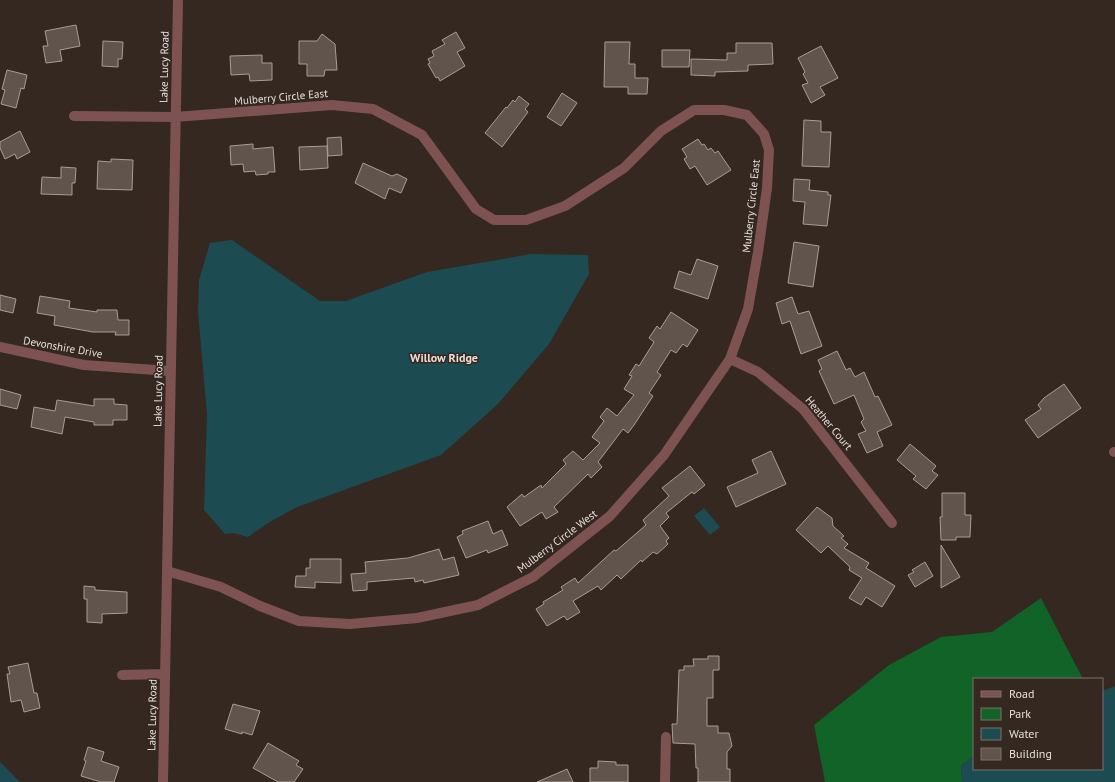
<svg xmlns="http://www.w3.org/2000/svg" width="1115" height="782" font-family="'PT Sans',sans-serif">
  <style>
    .green { fill: #116327 }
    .water { fill: #1c4b52 }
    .building { fill: #61544c; stroke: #ab9c94 }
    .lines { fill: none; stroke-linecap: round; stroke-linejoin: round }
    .minor { stroke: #7d5251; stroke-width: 10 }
    .labels { text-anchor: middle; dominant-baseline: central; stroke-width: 3; stroke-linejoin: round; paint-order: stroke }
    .street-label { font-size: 11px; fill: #e7dfdb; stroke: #342821 }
    .neighbourhood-label { font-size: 12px; font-weight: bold; fill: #ebdbd2; stroke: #342821 }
  </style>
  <rect width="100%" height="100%" fill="#342821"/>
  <path class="green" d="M 1041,598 L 1083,679 L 974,679 L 974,756 L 961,766 L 962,782 L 825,782 L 814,725 L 889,665 L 941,637 L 992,632 Z"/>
  <path class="water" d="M 232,240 L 320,301 L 346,301 L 427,272 L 531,254 L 588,255 L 589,274 L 549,344 L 498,404 L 441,455 L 297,507 L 268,523 L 248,537 L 233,533 L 225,534 L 204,510 L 207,414 L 198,312 L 199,280 L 210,243 Z
    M 704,508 L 720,527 L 710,535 L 694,516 Z
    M 1115,686 L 1115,782 L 962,782 L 961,766 L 974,756 L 974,769 L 1102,769 L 1102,691 Z
    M 0,762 L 20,782 L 0,782 Z"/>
  <path class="building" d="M 76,25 L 80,46 L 60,50 L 62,61 L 46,63 L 43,46 L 48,46 L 45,31 Z
    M 456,32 L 465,48 L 457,52 L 465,66 L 440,81 L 438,77 L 436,78 L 428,64 L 430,63 L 428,59 L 434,56 L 432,51 L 445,44 L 442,40 Z
    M 322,34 L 335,44 L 337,70 L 325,70 L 324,76 L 307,76 L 307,64 L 299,64 L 299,41 L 317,41 Z
    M 103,41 L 123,42 L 122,59 L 118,59 L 118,67 L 102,66 Z
    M 605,42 L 630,42 L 629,64 L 635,64 L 635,78 L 648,78 L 647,94 L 628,94 L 628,87 L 604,87 Z
    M 736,43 L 772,43 L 773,64 L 748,65 L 748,71 L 715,72 L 715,76 L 691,75 L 691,59 L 727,60 L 727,53 L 736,53 Z
    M 821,46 L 838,78 L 820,87 L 825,95 L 811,103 L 802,85 L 808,83 L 803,74 L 805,72 L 798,58 Z
    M 662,50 L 690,50 L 689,67 L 662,67 Z
    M 262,55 L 262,63 L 272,63 L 272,80 L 250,81 L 249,74 L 231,75 L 230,56 Z
    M 7,70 L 27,75 L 24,89 L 21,88 L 16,108 L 1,104 L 5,90 L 2,89 Z
    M 562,93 L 577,103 L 561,126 L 547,117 Z
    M 519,96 L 529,104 L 525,109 L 528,112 L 502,147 L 485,133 L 506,107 L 507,108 L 513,100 L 515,102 Z
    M 804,120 L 821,121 L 821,132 L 831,132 L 829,167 L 802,166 Z
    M 20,131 L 30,152 L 17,159 L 15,154 L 5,159 L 0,148 L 0,142 Z
    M 341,137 L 342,155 L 328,156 L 327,138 Z
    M 698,139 L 702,145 L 704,144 L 708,150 L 711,148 L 715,153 L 718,151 L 731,170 L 707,185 L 695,166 L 690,169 L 684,159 L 687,157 L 682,149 Z
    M 253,144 L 253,149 L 273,147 L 275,172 L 268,172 L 268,174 L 256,175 L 255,171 L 244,172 L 243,164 L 231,165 L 230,146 Z
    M 327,146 L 328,168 L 300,170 L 299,147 Z
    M 111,159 L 133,160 L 132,190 L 97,189 L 98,161 L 111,162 Z
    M 363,163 L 392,176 L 397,174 L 407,179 L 401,193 L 389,188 L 385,199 L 355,183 Z
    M 61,167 L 76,168 L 75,183 L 72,183 L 72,195 L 41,194 L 42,177 L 61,178 Z
    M 794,179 L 810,180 L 809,190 L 828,192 L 828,195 L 831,195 L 827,226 L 803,224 L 805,202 L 793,201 Z
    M 794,242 L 819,246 L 813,287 L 788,283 Z
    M 697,259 L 718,266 L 708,299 L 674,288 L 679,271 L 691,275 Z
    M 0,295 L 16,299 L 13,313 L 0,310 Z
    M 40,296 L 70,301 L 69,308 L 97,312 L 97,310 L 117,310 L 118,320 L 129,320 L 129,335 L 115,335 L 116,332 L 93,332 L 54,325 L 55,316 L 37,313 Z
    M 792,297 L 798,314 L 809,311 L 822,346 L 801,354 L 790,321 L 782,324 L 776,303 Z
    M 671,312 L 698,330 L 687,347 L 683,344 L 676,353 L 671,350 L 657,372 L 661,375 L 649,393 L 653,396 L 634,425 L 628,433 L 623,429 L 598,462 L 602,467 L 591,478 L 588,474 L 554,507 L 558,512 L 546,519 L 542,512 L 520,526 L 507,507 L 522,494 L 524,497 L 541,485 L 542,488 L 566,464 L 563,460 L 573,451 L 583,460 L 600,443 L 592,437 L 604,421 L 600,417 L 607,408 L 617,416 L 634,395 L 624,389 L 632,376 L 629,375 L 636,364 L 639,366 L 654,342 L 649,338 L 657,326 L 660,329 Z
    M 837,351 L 846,370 L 850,368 L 855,377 L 864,372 L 875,397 L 878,396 L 892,425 L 877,432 L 883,446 L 867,453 L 858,434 L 866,431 L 861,422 L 864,419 L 854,395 L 834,404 L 819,371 L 822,369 L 818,360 Z
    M 1064,384 L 1081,408 L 1038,438 L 1025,420 L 1041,409 L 1038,405 L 1044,398 Z
    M 0,389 L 21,395 L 17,409 L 0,405 Z
    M 94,399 L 114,399 L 114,404 L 127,405 L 127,420 L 113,420 L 113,425 L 94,425 L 94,422 L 65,417 L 62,434 L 31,427 L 34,407 L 55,411 L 57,400 L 94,406 Z
    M 910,444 L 936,466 L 932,471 L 938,475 L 926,489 L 913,479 L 916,476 L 897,460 Z
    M 771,451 L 786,484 L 736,507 L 727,487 L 758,473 L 752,460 Z
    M 690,466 L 705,485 L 694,494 L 692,492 L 666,513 L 669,517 L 660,526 L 669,538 L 666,541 L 668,544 L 657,554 L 653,552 L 642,562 L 641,560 L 621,579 L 617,575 L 601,590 L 598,586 L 573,601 L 580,612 L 567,620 L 564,616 L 547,626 L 536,609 L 544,604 L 543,602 L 563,590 L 561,587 L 575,578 L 578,583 L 614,550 L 616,551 L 646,525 L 643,520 L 669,496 L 662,488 Z
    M 942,493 L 965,493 L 965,515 L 971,515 L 970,537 L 956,537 L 956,540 L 941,540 L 940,517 L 942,517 Z
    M 817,507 L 832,518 L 833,526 L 844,536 L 841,538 L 848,544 L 844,548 L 869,563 L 866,568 L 895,586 L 882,607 L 866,597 L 861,605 L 849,598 L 862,578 L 849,570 L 850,567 L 828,546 L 821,553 L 796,530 Z
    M 488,521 L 493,534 L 502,530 L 508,545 L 488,553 L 487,550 L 466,558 L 457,537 L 463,534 L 462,531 Z
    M 941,545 L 960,577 L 941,588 Z
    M 439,549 L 443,560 L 454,557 L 459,575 L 424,583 L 423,580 L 415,582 L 414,578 L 367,582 L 367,590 L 353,591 L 351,574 L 366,573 L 365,562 L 408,558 Z
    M 310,559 L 341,559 L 341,583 L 315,582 L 315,588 L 295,587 L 296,576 L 306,576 L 306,568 L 310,568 Z
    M 925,562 L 933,576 L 915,587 L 908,575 L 914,572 L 912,570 Z
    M 84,586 L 95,587 L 95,590 L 127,592 L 127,613 L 102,614 L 102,623 L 87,622 L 87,599 L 84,599 Z
    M 708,656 L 719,656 L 719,670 L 713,670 L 713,698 L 707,698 L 707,726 L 718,726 L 718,733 L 729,733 L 732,746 L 727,752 L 727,769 L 730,769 L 730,782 L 698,782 L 698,768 L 696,768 L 695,744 L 673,743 L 672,724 L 677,724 L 679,670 L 684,670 L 684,666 L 694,666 L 693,659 L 708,659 Z
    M 28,663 L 34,693 L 37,693 L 40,708 L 24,712 L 21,700 L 11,702 L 7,674 L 10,674 L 8,667 Z
    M 233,704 L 260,711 L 252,735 L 242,732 L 242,734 L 225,729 Z
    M 268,743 L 299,761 L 296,765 L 303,769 L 294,782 L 278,782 L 253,768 Z
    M 88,747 L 104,752 L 101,761 L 119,767 L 114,782 L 101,782 L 81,776 L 86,761 L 84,760 Z
    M 598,761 L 616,762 L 616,765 L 628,765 L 628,782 L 590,782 L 590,768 L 598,768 Z
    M 567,769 L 573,782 L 537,782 L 565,770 Z"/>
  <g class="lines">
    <path class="minor" d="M 74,116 L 175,117 L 332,105 L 373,109 L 422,135 L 476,209 L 494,220 L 526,220 L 565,206 L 624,168 L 661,131 L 694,110 L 724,110 L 747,115 L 764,134 L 769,150 L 767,188 L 758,252 L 748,309 L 730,359 L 664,455 L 610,516 L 533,577 L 478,605 L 417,618 L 350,624 L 299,621 L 260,606 L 221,587 L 167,571
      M 0,347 L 84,365 L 170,371
      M 730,359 L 758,372 L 803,409 L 892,523
      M 1114,452 L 1115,452
      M 122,675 L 165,674
      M 163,782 L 178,0
      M 665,782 L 666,737"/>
  </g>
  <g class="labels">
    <g class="street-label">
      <text transform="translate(164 67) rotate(-89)">Lake Lucy Road</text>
      <text transform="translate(281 97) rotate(-5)">Mulberry Circle East</text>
      <text transform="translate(751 206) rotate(-84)">Mulberry Circle East</text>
      <text transform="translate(63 347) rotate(10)">Devonshire Drive</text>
      <text transform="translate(158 391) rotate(-89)">Lake Lucy Road</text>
      <text transform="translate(829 423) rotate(50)">Heather Court</text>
      <text transform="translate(557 541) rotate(-37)">Mulberry Circle West</text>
      <text transform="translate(152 715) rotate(-89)">Lake Lucy Road</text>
    </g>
    <g class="neighbourhood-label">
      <text x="444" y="357">Willow Ridge</text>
    </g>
  </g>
  <rect x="973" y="678" width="130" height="92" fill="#342821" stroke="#7c716b"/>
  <rect x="981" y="691" width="20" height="6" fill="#7d5251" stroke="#7c716b"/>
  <text x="1009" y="698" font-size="12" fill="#e7dfdb">Road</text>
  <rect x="981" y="708" width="20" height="12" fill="#116327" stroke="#7c716b"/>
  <text x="1009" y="718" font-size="12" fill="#e7dfdb">Park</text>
  <rect x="981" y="728" width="20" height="12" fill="#1c4b52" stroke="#7c716b"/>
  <text x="1009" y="738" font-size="12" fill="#e7dfdb">Water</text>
  <rect x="981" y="748" width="20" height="12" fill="#61544c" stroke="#7c716b"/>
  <text x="1009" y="758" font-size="12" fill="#e7dfdb">Building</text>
</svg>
